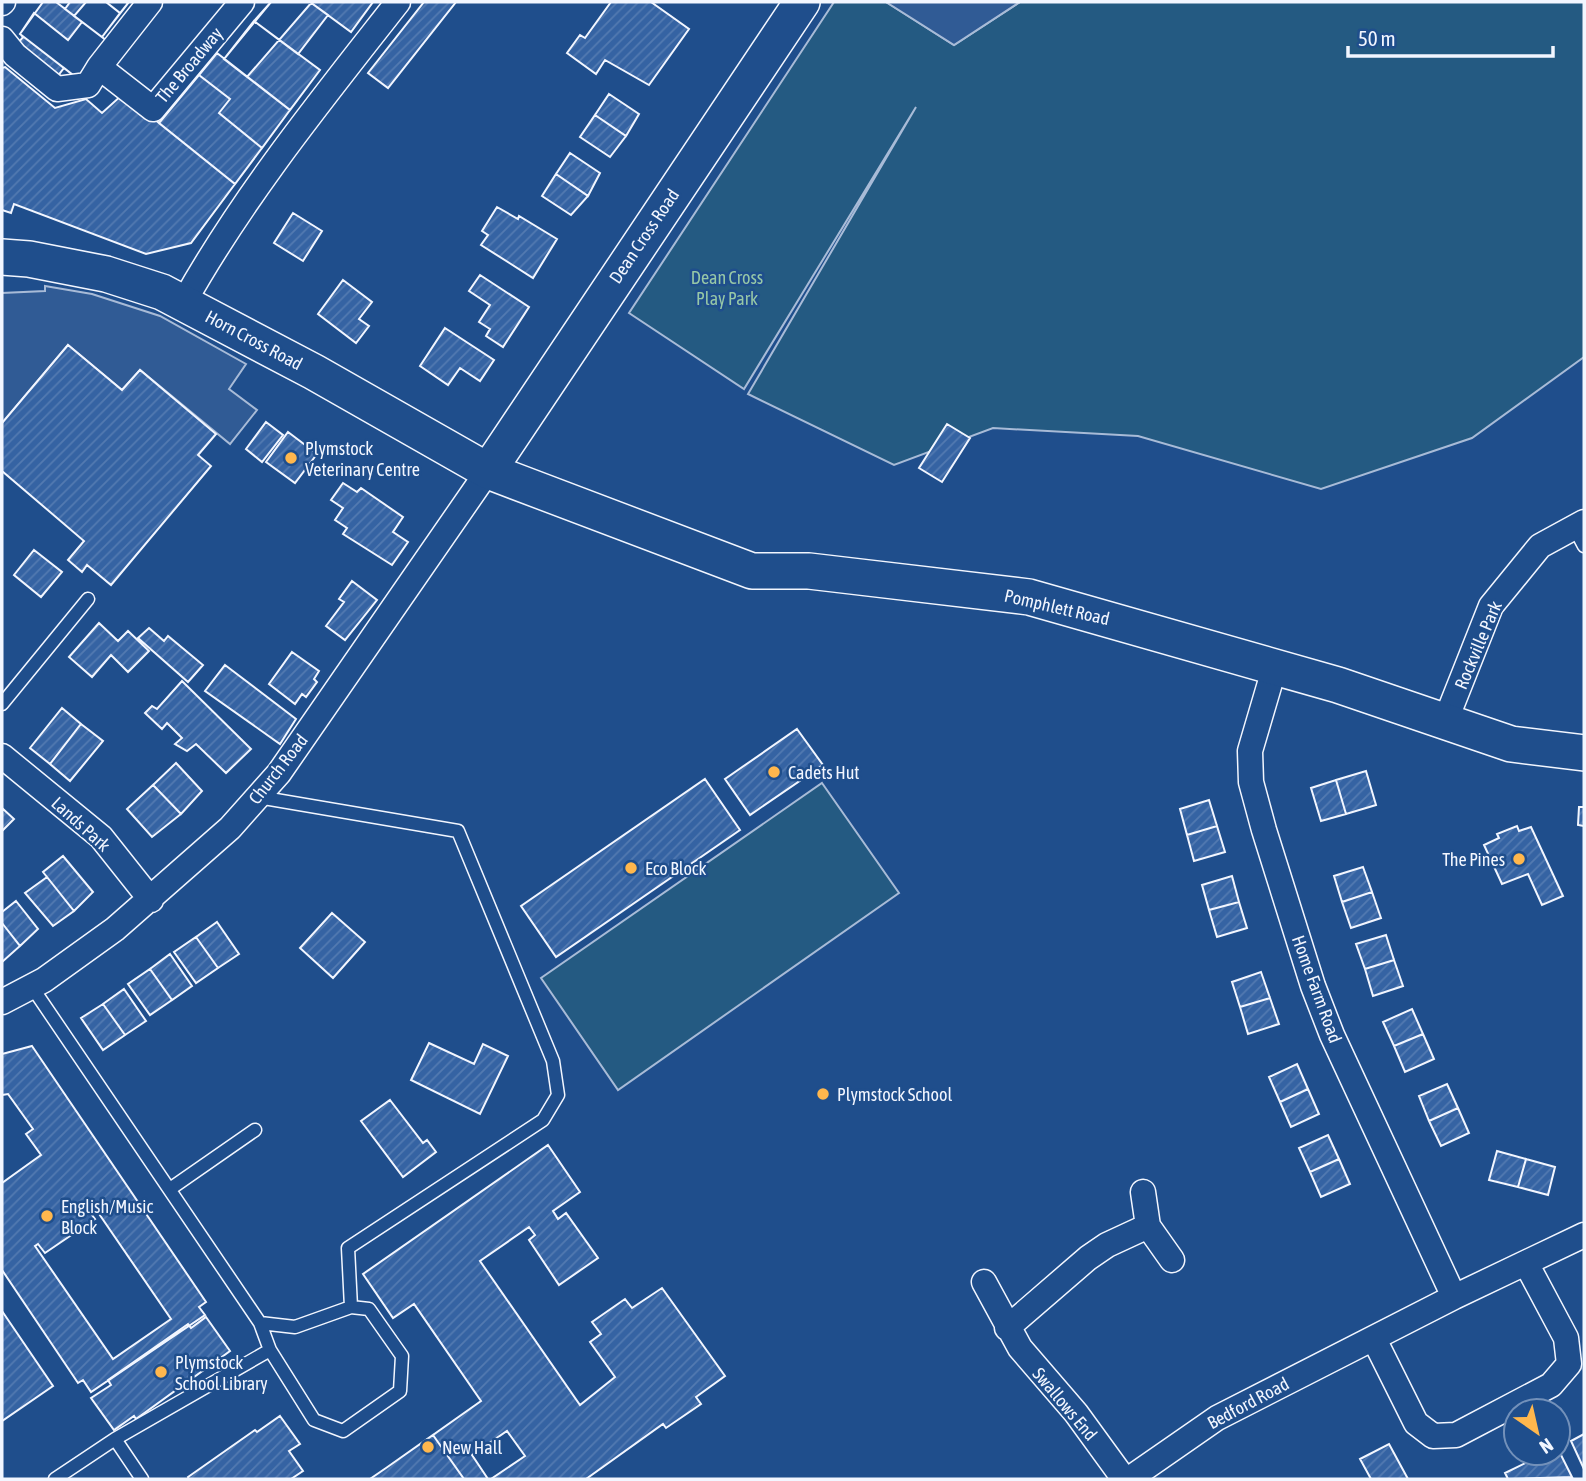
<svg xmlns="http://www.w3.org/2000/svg" width="1586" height="1481" font-family="'Asap Condensed',sans-serif">
  <style>
    .park { fill: #245a82; stroke: #a8bbd7; stroke-width: 2 }
    .parking { fill: #305b95; stroke: #a8bbd7; stroke-width: 2 }
    .building { fill: url(#building-hatch); stroke: #f2f6ff; stroke-width: 2; fill-rule: evenodd }
    .lines { fill: none; stroke-linecap: round; stroke-linejoin: round }
    .lane-casing { stroke: #f2f6ff; stroke-width: 15 }
    .street-casing { stroke: #f2f6ff; stroke-width: 27 }
    .secondary-casing { stroke: #f2f6ff; stroke-width: 38 }
    .lane { stroke: #1f4e8c; stroke-width: 12 }
    .street { stroke: #1f4e8c; stroke-width: 24 }
    .secondary { stroke: #1f4e8c; stroke-width: 35 }
    .poi-dot { fill: #ffb74d; stroke: #1f4e8c; stroke-width: 2.5 }
    .labels { text-anchor: middle; dominant-baseline: central; stroke-width: 5; stroke-linejoin: round; paint-order: stroke }
    .street-label { font-size: 18px; fill: #f2f6ff; stroke: #1f4e8c }
    .park-label { font-size: 18px; fill: #97c8a6; stroke: #1f4e8c }
    .poi-label { font-size: 18px; fill: #f2f6ff; stroke: #1f4e8c; text-anchor: start }
  </style>
  <defs>
    <pattern id="building-hatch" width="6" height="6" patternUnits="userSpaceOnUse" patternTransform="scale(1.75)"><rect width="6" height="6" fill="#3563a3"/><path d="M-1 1l2-2M0 6l6-6M5 7l2-2" fill="none" stroke="#537ab1"/></pattern>
  </defs>
  <rect width="100%" height="100%" fill="#1f4e8c"/>
  <path class="park" d="M 834,2 L 886,2 L 954,45 L 1020,2 L 1584,2 L 1584,357 L 1472,438 L 1321,489 L 1138,436 L 993,428 L 894,465 L 748,394 L 916,107 L 744,389 L 629,313 Z
    M 822,783 L 899,893 L 618,1090 L 541,978 Z"/>
  <path class="parking" d="M 886,2 L 1020,2 L 954,45 Z
    M 45,286 L 92,294 L 160,316 L 246,364 L 229,389 L 257,410 L 230,444 L 140,370 L 122,390 L 68,345 L 2,423 L 2,293 L 45,291 Z"/>
  <path class="building" d="M 43,2 L 56,2 L 107,41 L 77,78 L 64,68 L 57,77 L 19,42 L 23,37 L 20,34 Z
    M 70,2 L 106,2 L 120,13 L 102,37 L 65,9 Z
    M 86,2 L 129,2 L 102,37 L 107,41 L 77,78 L 20,34 L 34,13 L 68,40 L 82,22 L 74,16 Z
    M 106,2 L 126,2 L 128,3 L 120,13 Z
    M 271,2 L 310,2 L 328,15 L 298,54 L 254,21 Z
    M 271,2 L 312,2 L 247,77 L 224,59 Z
    M 310,2 L 373,2 L 351,32 Z
    M 424,2 L 456,2 L 388,88 L 368,73 Z
    M 611,2 L 651,2 L 689,29 L 649,85 L 605,60 L 596,74 L 567,53 L 580,35 L 585,38 Z
    M 254,21 L 320,70 L 290,110 L 224,59 Z
    M 217,53 L 290,110 L 262,148 L 219,113 L 230,99 L 199,75 Z
    M 5,67 L 55,108 L 86,99 L 102,113 L 123,94 L 235,184 L 191,243 L 146,254 L 14,204 L 11,213 L 2,210 L 2,68 Z
    M 199,75 L 230,99 L 219,113 L 262,148 L 235,184 L 159,123 Z
    M 609,94 L 639,114 L 626,136 L 595,115 Z
    M 595,115 L 626,136 L 610,157 L 580,137 Z
    M 570,153 L 600,173 L 588,196 L 556,174 Z
    M 556,174 L 588,196 L 571,215 L 542,196 Z
    M 497,207 L 518,219 L 519,216 L 557,239 L 533,278 L 481,245 L 488,235 L 482,231 Z
    M 293,213 L 322,231 L 303,261 L 274,243 Z
    M 480,275 L 529,307 L 503,347 L 486,336 L 490,329 L 479,322 L 490,305 L 469,291 Z
    M 343,280 L 372,302 L 359,319 L 369,326 L 356,343 L 318,314 Z
    M 445,328 L 494,360 L 480,381 L 460,368 L 448,385 L 420,366 Z
    M 68,345 L 122,390 L 140,370 L 216,434 L 198,455 L 211,466 L 111,585 L 87,565 L 82,572 L 68,560 L 84,541 L 2,471 L 2,423 Z
    M 266,422 L 283,435 L 262,462 L 246,449 Z
    M 947,424 L 970,438 L 942,482 L 919,468 Z
    M 288,432 L 317,454 L 295,483 L 266,462 Z
    M 343,483 L 357,492 L 361,488 L 403,517 L 393,532 L 408,542 L 392,565 L 343,534 L 347,528 L 335,520 L 343,508 L 331,500 Z
    M 34,550 L 62,572 L 41,597 L 14,575 Z
    M 352,581 L 377,600 L 345,640 L 326,626 L 344,602 L 339,599 Z
    M 99,623 L 118,641 L 128,631 L 149,651 L 128,672 L 111,655 L 92,677 L 69,657 Z
    M 149,628 L 164,641 L 168,636 L 203,665 L 188,682 L 138,638 Z
    M 292,652 L 319,671 L 314,679 L 317,682 L 306,697 L 302,694 L 295,704 L 269,684 Z
    M 225,665 L 296,719 L 280,744 L 205,691 Z
    M 182,681 L 251,749 L 226,773 L 196,744 L 187,751 L 175,744 L 182,738 L 167,723 L 162,729 L 145,713 L 152,706 L 157,709 Z
    M 62,708 L 81,724 L 50,764 L 30,748 Z
    M 81,724 L 103,741 L 70,781 L 50,764 Z
    M 797,729 L 823,765 L 750,815 L 725,779 Z
    M 176,763 L 202,791 L 181,814 L 153,785 Z
    M 1366,771 L 1376,805 L 1346,814 L 1336,780 Z
    M 705,779 L 740,830 L 556,957 L 521,906 Z
    M 1336,780 L 1346,814 L 1321,821 L 1311,788 Z
    M 153,785 L 181,814 L 152,837 L 127,809 Z
    M 1209,800 L 1217,826 L 1187,835 L 1180,809 Z
    M 1579,807 L 1584,807 L 1584,826 L 1578,825 Z
    M 2,808 L 14,819 L 2,831 Z
    M 1217,826 L 1225,852 L 1194,861 L 1187,835 Z
    M 1517,826 L 1519,831 L 1531,827 L 1563,896 L 1542,905 L 1528,874 L 1502,884 L 1484,845 L 1499,838 L 1497,834 Z
    M 63,856 L 93,892 L 74,911 L 43,872 Z
    M 1363,867 L 1372,892 L 1342,902 L 1334,876 Z
    M 1232,876 L 1239,902 L 1209,910 L 1202,885 Z
    M 47,877 L 74,911 L 53,926 L 25,893 Z
    M 1372,892 L 1381,918 L 1351,928 L 1342,902 Z
    M 16,901 L 38,929 L 20,946 L 2,923 L 2,912 Z
    M 1239,902 L 1247,928 L 1217,937 L 1209,910 Z
    M 332,913 L 365,942 L 333,978 L 300,948 Z
    M 217,922 L 239,954 L 218,968 L 196,937 Z
    M 2,923 L 20,946 L 2,962 Z
    M 1386,935 L 1394,960 L 1365,969 L 1356,944 Z
    M 196,937 L 218,968 L 196,983 L 174,952 Z
    M 170,954 L 192,986 L 172,1000 L 150,969 Z
    M 1394,960 L 1403,986 L 1373,996 L 1365,969 Z
    M 150,969 L 172,1000 L 150,1015 L 128,984 Z
    M 1261,972 L 1270,998 L 1240,1007 L 1232,982 Z
    M 124,989 L 146,1021 L 125,1035 L 103,1004 Z
    M 1270,998 L 1279,1024 L 1248,1034 L 1240,1007 Z
    M 103,1004 L 125,1035 L 103,1050 L 81,1018 Z
    M 1412,1009 L 1423,1034 L 1394,1046 L 1383,1022 Z
    M 1423,1034 L 1434,1059 L 1405,1072 L 1394,1046 Z
    M 429,1043 L 474,1064 L 483,1044 L 508,1056 L 480,1114 L 411,1080 Z
    M 32,1046 L 206,1302 L 199,1307 L 205,1315 L 91,1392 L 83,1380 L 78,1383 L 2,1270 L 2,1183 L 41,1155 L 26,1134 L 33,1129 L 8,1094 L 2,1095 L 2,1054 ZM 95,1208 L 171,1319 L 113,1359 L 35,1246 L 38,1244 L 45,1253 L 95,1219 L 89,1211 Z
    M 1297,1064 L 1308,1089 L 1280,1102 L 1269,1077 Z
    M 1447,1084 L 1458,1108 L 1429,1121 L 1419,1096 Z
    M 1308,1089 L 1319,1114 L 1291,1127 L 1280,1102 Z
    M 390,1100 L 423,1143 L 427,1140 L 436,1152 L 403,1177 L 361,1121 Z
    M 1458,1108 L 1469,1133 L 1441,1146 L 1429,1121 Z
    M 1328,1135 L 1339,1159 L 1310,1172 L 1299,1148 Z
    M 548,1145 L 580,1192 L 553,1211 L 558,1219 L 566,1213 L 598,1258 L 559,1285 L 529,1240 L 535,1235 L 529,1227 L 480,1261 L 580,1405 L 615,1377 L 590,1342 L 601,1334 L 592,1322 L 625,1299 L 632,1308 L 662,1288 L 725,1376 L 696,1397 L 701,1404 L 666,1428 L 663,1424 L 586,1479 L 491,1479 L 525,1456 L 507,1431 L 472,1455 L 488,1479 L 464,1479 L 433,1435 L 481,1401 L 414,1304 L 393,1318 L 363,1274 Z
    M 1497,1151 L 1526,1159 L 1518,1187 L 1489,1180 Z
    M 1339,1159 L 1350,1184 L 1321,1197 L 1310,1172 Z
    M 1526,1159 L 1555,1167 L 1548,1195 L 1518,1187 Z
    M 2,1311 L 53,1386 L 2,1421 Z
    M 206,1317 L 230,1351 L 136,1419 L 134,1416 L 114,1430 L 91,1398 L 111,1385 L 108,1380 L 188,1324 L 191,1328 Z
    M 280,1416 L 300,1444 L 289,1451 L 303,1471 L 291,1479 L 189,1479 L 188,1477 L 255,1430 L 257,1432 Z
    M 1584,1434 L 1584,1469 L 1571,1441 Z
    M 433,1435 L 464,1479 L 370,1479 L 386,1468 Z
    M 1389,1444 L 1408,1479 L 1371,1479 L 1360,1459 Z
    M 1558,1449 L 1572,1477 L 1508,1479 L 1505,1473 L 1546,1453 L 1558,1453 Z"/>
  <g class="lines">
    <g class="lane-casing">
      <path id="lane" d="M 1574,527 L 1584,546
        M 2,704 L 88,599
        M 258,797 L 458,831 L 553,1061 L 558,1095 L 543,1120 L 348,1248 L 351,1307
        M 32,987 L 260,1323
        M 170,1189 L 255,1130
        M 351,1307 L 369,1309 L 402,1356 L 400,1391 L 343,1431 L 314,1420 L 270,1350 L 260,1323 L 295,1327 Z
        M 115,1439 L 142,1479
        M 55,1479 L 115,1439 L 270,1350"/>
    </g>
    <g class="street-casing">
      <path id="street" d="M 2,3 L 3,2
        M 2,39 L 15,55 L 57,89 L 88,85 L 99,67 L 153,109 L 242,2
        M 99,67 L 150,2
        M 184,302 C 244,195 322,99 398,2
        M 1275,666 L 1250,751 L 1251,782 L 1264,830 L 1313,986 L 1332,1035 L 1454,1297
        M 1445,722 L 1491,606 L 1540,546 L 1584,522
        M 2,756 L 101,837 L 151,900
        M 2,1002 L 44,980 L 115,929 L 230,828 L 279,773 L 488,471
        M 1143,1192 L 1148,1226 L 1172,1260
        M 984,1282 L 1020,1348 L 1076,1413 L 1124,1479
        M 1007,1328 L 1088,1258 L 1107,1245 L 1148,1226
        M 1374,1339 L 1416,1423 L 1433,1436 L 1456,1435 L 1551,1385 L 1569,1364 L 1566,1338 L 1526,1263
        M 1129,1479 L 1217,1418 L 1454,1297 L 1584,1235"/>
    </g>
    <g class="secondary-casing">
      <path id="secondary" d="M 2,257 L 29,259 L 106,274 L 162,292 L 314,372 L 488,471 L 752,571 L 809,571 L 1029,597 L 1338,685 L 1511,744 L 1584,753
        M 488,471 L 802,2"/>
    </g>
    <use href="#lane" class="lane"/>
    <use href="#street" class="street"/>
    <use href="#secondary" class="secondary"/>
  </g>
  <g class="poi-dot">
    <circle cx="291" cy="458" r="7"/>
    <circle cx="774" cy="772" r="7"/>
    <circle cx="1519" cy="859" r="7"/>
    <circle cx="631" cy="868" r="7"/>
    <circle cx="823" cy="1094" r="7"/>
    <circle cx="47" cy="1216" r="7"/>
    <circle cx="161" cy="1372" r="7"/>
    <circle cx="428" cy="1447" r="7"/>
  </g>
  <g class="labels">
    <g class="street-label">
      <text transform="translate(189 65) rotate(-50)">The Broadway</text>
      <text transform="translate(644 236) rotate(-56)">Dean Cross Road</text>
      <text transform="translate(254 340) rotate(28)">Horn Cross Road</text>
      <text transform="translate(1057 607) rotate(13)">Pomphlett Road</text>
      <text transform="translate(1478 645) rotate(-67)">Rockville Park</text>
      <text transform="translate(278 769) rotate(-52)">Church Road</text>
      <text transform="translate(81 824) rotate(42)">Lands Park</text>
      <text transform="translate(1317 989) rotate(70)">Home Farm Road</text>
      <text transform="translate(1248 1403) rotate(-28)">Bedford Road</text>
      <text transform="translate(1065 1404) rotate(50)">Swallows End</text>
    </g>
    <g class="park-label">
      <text x="727" y="277">Dean Cross<tspan x="727" dy="21">Play Park</tspan></text>
    </g>
    <g class="poi-label">
      <text x="305" y="448">Plymstock<tspan x="305" dy="21">Veterinary Centre</tspan></text>
      <text x="788" y="772">Cadets Hut</text>
      <text x="1505" y="859" text-anchor="end">The Pines</text>
      <text x="645" y="868">Eco Block</text>
      <text x="837" y="1094">Plymstock School</text>
      <text x="61" y="1206">English/Music<tspan x="61" dy="21">Block</tspan></text>
      <text x="175" y="1362">Plymstock<tspan x="175" dy="21">School Library</tspan></text>
      <text x="442" y="1447">New Hall</text>
    </g>
  </g>
  <rect width="1586" height="1481" fill="none" stroke="#f2f6ff" stroke-width="7"/>
  <g transform="translate(1537 1432) rotate(146)"><circle r="33" fill="#1f4e8c" stroke="#7391ba" stroke-width="2"/>
  <path d="M0-5L12 26L0 18L-12 26Z" fill="#ffb74d"/>
  <text y="-10" font-size="19" font-weight="bold" text-anchor="middle" fill="#f2f6ff">N</text>
  </g>
  <path d="M1348 46v10h205v-10" fill="none" stroke="#f2f6ff" stroke-width="3.5"/>
  <text x="1358" y="46" font-size="21" fill="#f2f6ff" stroke="#1f4e8c" stroke-width="5" paint-order="stroke">50 m</text>
</svg>
